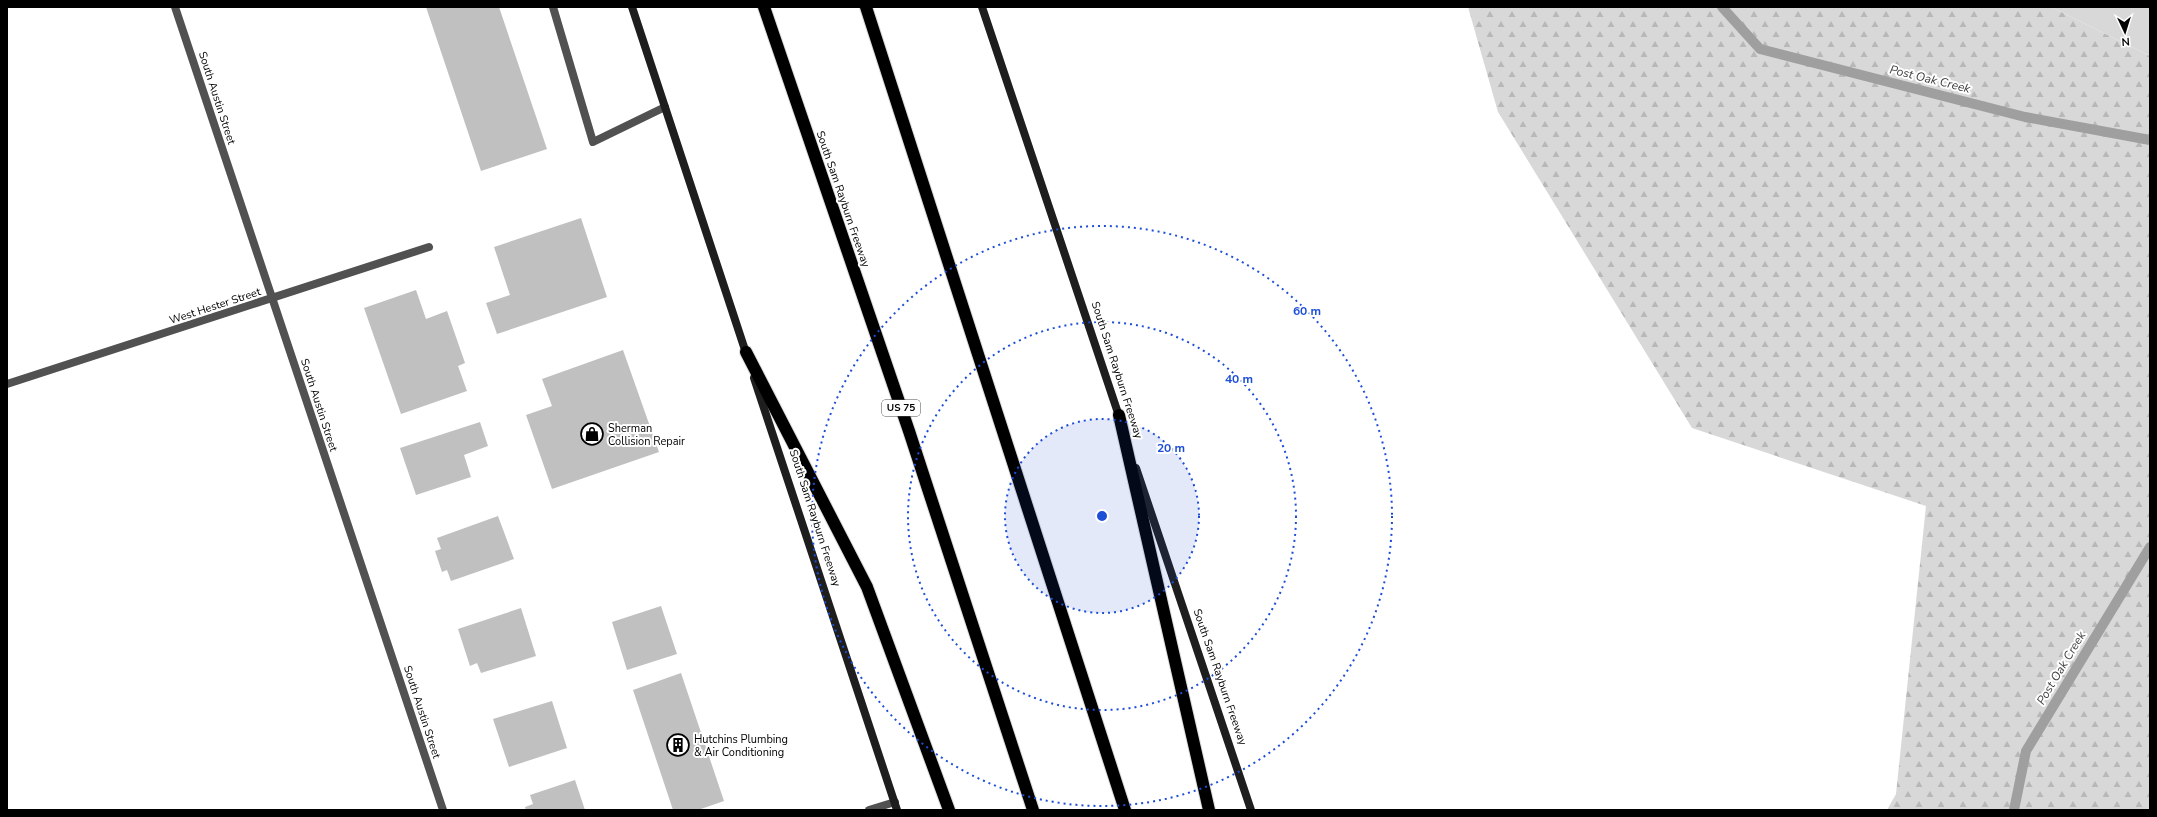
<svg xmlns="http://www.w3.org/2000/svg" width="2157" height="817" font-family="'Nunito Sans',sans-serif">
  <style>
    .green { fill: #d8d8d8 }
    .forest { fill: url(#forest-firs) }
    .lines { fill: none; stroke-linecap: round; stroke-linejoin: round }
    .stream { stroke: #9f9f9f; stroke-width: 10 }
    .building { fill: #c0c0c0 }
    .motorway-casing { stroke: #dbdbdb; stroke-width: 14 }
    .service { stroke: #515151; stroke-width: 8 }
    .minor { stroke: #515151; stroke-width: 8 }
    .secondary { stroke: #1e1e1e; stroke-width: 8 }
    .motorway { stroke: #000; stroke-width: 12 }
    .ring { fill: none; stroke: #1d4ed8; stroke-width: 2; stroke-dasharray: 2 4 }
    .labels { text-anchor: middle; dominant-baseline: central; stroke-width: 4; stroke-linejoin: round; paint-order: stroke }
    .shield { fill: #fff; stroke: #4c4c4c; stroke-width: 1 }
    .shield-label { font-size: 10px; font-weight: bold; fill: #000 }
    .street-label { font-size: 11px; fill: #000; stroke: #fff }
    .poi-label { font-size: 11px; fill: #000; stroke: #fff; text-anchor: start }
    .water-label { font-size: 12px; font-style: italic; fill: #404040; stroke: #fff }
    .centre { fill: #1d4ed8; stroke: #fff; stroke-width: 2 }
    .ring-label { font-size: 12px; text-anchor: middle; font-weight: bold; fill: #1d4ed8; stroke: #fff; stroke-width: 4; stroke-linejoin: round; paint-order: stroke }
  </style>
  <defs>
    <pattern id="forest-firs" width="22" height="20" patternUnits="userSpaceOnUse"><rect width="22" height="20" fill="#d8d8d8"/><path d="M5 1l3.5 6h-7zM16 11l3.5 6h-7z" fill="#b8b8b8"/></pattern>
  </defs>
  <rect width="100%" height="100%" fill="#fff"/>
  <path class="green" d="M 2051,7 L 2150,7 L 2150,56 Z"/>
  <path class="forest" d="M 1468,7 L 2051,7 L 2150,56 L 2150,810 L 1887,810 L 1896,794 L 1926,506 L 1692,428 L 1498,112 Z"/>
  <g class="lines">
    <path class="stream" d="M 1722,7 L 1760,49 L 2025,117 L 2150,140
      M 2014,810 L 2026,751 L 2150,547"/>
  </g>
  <path class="building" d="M 426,7 L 499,7 L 547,149 L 481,171 Z
    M 581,218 L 607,297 L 497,334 L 486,303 L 510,295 L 494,247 Z
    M 416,290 L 426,319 L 447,311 L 465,363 L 458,366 L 467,391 L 401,414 L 364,308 Z
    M 623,350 L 659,452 L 552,489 L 526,415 L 552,406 L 542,379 Z
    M 480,422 L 488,446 L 464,455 L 471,477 L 416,495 L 400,448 Z
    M 498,516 L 514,559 L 451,581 L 447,570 L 442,572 L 435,551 L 441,549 L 437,538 Z
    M 661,606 L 677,654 L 627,670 L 612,622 Z
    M 521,608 L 536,656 L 481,673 L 477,663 L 470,666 L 458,629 Z
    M 681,673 L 724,801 L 698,810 L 673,810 L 633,690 Z
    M 552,701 L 567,748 L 509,767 L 493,719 Z
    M 575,780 L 585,810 L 526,810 L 525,807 L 533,804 L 530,795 Z"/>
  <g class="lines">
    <g class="motorway-casing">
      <path id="motorway" d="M 764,7 L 909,431 L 1033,810
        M 866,7 L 1125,810
        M 746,352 L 867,587 L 949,810
        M 1119,415 L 1209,810"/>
    </g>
    <path class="service" d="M 553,7 L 593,142 L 665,107"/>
    <path class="minor" d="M 175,7 L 443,810
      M 7,384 L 429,247
      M 869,810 L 895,802"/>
    <path class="secondary" d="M 632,7 L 747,356
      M 982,7 L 1120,419
      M 754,378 L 897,810
      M 1136,468 L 1251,810"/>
    <use href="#motorway" class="motorway"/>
  </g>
  <circle cx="1102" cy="516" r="97" fill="#1d4ed8" fill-opacity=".12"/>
  <g class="ring">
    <circle cx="1102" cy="516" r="97"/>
    <circle cx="1102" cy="516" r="194"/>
    <circle cx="1102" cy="516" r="290"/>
  </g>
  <defs>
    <g id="shop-ring" transform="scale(1.15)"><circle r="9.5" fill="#fff" stroke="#000" stroke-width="1.5"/><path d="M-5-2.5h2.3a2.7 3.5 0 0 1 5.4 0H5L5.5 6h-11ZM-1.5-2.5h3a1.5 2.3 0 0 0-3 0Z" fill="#000"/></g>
    <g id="building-ring" transform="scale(1.15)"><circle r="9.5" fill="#fff" stroke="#000" stroke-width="1.5"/><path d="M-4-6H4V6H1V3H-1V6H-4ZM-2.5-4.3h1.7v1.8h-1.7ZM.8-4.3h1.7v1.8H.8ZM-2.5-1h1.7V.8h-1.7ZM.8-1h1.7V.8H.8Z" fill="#000"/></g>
  </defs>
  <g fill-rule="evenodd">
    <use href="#shop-ring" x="592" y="434"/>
    <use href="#building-ring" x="678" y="745"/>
  </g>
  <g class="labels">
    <rect class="shield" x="882" y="400" width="38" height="16" rx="3"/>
    <g class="shield-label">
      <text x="901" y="408">US 75</text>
    </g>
    <g class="street-label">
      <text transform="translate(217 98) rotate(72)">South Austin Street</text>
      <text transform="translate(843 199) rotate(71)">South Sam Rayburn Freeway</text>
      <text transform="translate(215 306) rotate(-18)">West Hester Street</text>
      <text transform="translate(1117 370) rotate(72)">South Sam Rayburn Freeway</text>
      <text transform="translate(319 405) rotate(72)">South Austin Street</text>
      <text transform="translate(815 518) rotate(72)">South Sam Rayburn Freeway</text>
      <text transform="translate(1220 677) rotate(71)">South Sam Rayburn Freeway</text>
      <text transform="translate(422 712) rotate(72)">South Austin Street</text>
    </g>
    <g class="poi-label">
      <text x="608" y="428">Sherman<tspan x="608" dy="13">Collision Repair</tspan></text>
      <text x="694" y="739">Hutchins Plumbing<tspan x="694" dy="13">&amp; Air Conditioning</tspan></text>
    </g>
    <g class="water-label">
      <text transform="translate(1930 79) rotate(14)">Post Oak Creek</text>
      <text transform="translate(2061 668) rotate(-59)">Post Oak Creek</text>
    </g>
  </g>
  <circle cx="1102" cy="516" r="6" class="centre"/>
  <g class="ring-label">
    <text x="1307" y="315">60 m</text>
    <text x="1239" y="383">40 m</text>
    <text x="1171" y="452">20 m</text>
  </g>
  <rect width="2157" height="817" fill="none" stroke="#000000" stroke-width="16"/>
  <g transform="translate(2125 32) rotate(176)" stroke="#ffffff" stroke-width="3" paint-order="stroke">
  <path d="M0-3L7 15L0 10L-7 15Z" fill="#000000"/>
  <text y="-6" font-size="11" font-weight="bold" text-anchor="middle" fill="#000000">N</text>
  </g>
</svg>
